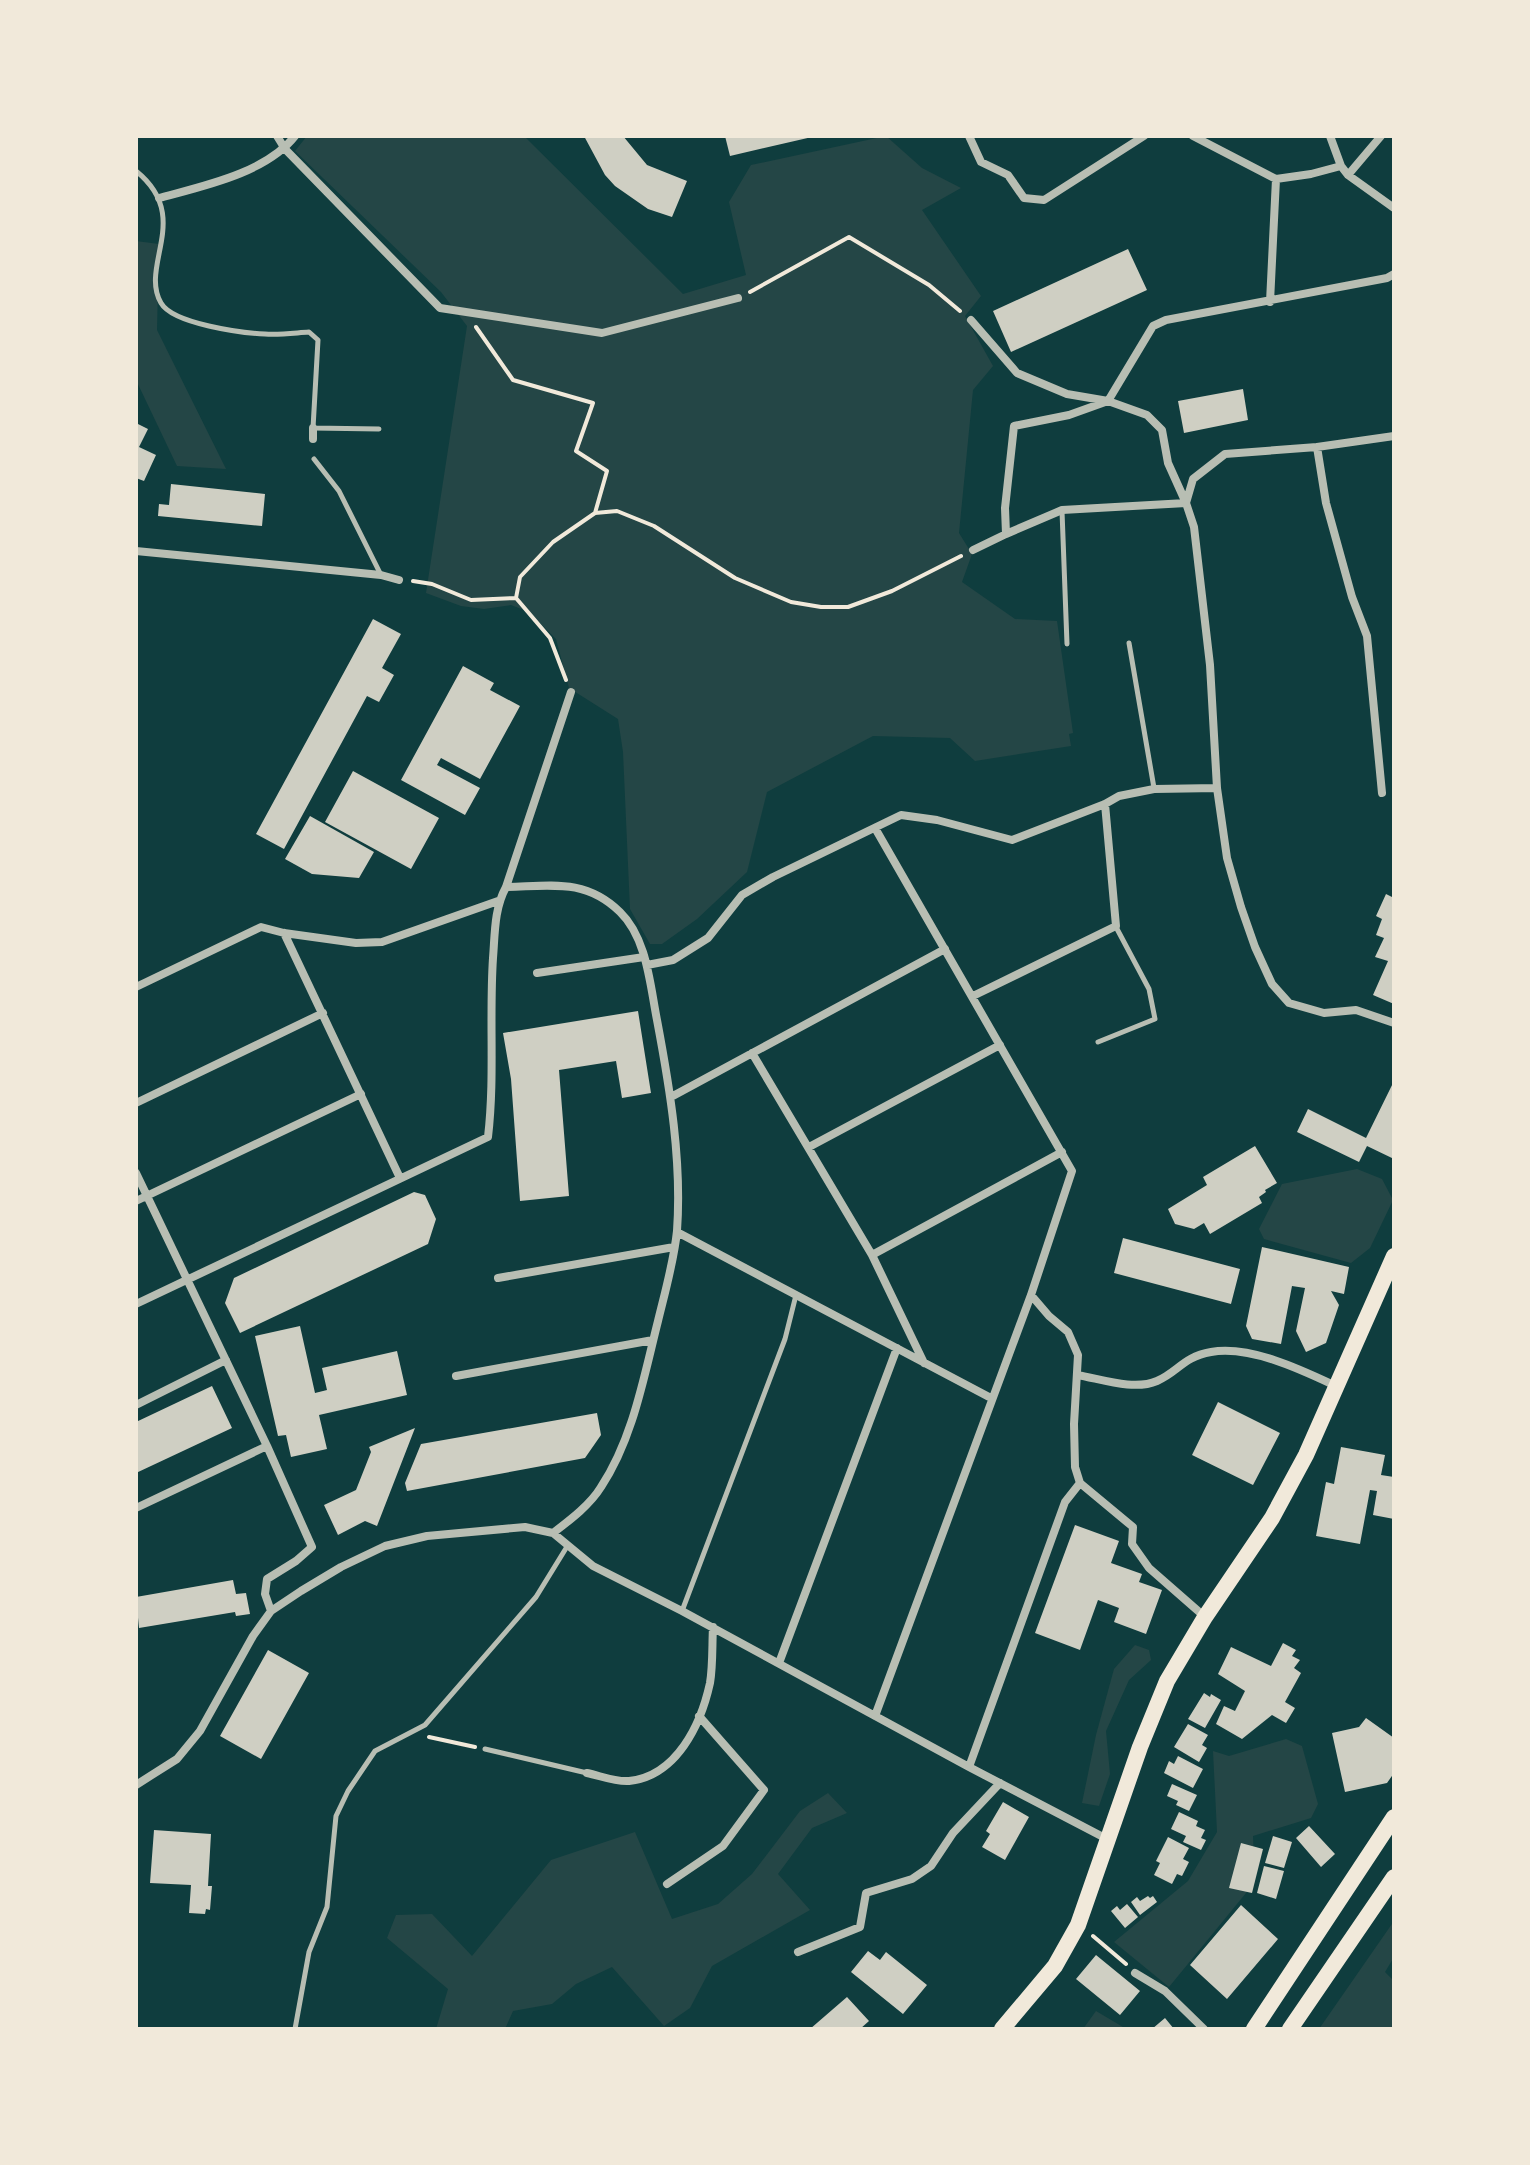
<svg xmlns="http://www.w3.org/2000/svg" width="1530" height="2165" font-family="'Open Sans',sans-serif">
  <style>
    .green { fill: #244646 }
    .building { fill: #cfcfc3 }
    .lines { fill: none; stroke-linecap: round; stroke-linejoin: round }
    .path { stroke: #f1e9da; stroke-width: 4 }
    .service { stroke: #b8beb3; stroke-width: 5 }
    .minor { stroke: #b8beb3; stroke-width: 8 }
    .trunk { stroke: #f1e9da; stroke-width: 16 }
  </style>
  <rect width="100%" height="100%" fill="#0f3d3e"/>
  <path class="green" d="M 307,136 L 524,136 L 683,294 L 746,275 L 729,202 L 751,165 L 886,136 L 922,168 L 961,188 L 922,210 L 981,296 L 965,316 L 993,366 L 973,390 L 959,533 L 972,554 L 962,582 L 1015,619 L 1057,621 L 1073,733 L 1069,734 L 1071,746 L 975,761 L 950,738 L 873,736 L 767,792 L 747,872 L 697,919 L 662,944 L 650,944 L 630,909 L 623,752 L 618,719 L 569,688 L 556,639 L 529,612 L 511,605 L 484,609 L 461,606 L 426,593 L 467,326 L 441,292 L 295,151 Z
    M 136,241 L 159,244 L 157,330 L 226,469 L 177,466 L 136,380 Z
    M 1357,1169 L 1382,1179 L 1393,1200 L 1370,1248 L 1351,1263 L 1264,1239 L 1259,1229 L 1282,1184 Z
    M 1135,1645 L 1149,1650 L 1151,1660 L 1129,1680 L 1106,1731 L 1110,1774 L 1099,1806 L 1082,1803 L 1096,1735 L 1114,1669 Z
    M 1286,1739 L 1302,1746 L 1318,1804 L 1311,1818 L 1253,1836 L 1255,1882 L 1169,1987 L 1114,1942 L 1188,1881 L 1217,1832 L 1213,1751 L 1229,1756 Z
    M 828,1793 L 847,1813 L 812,1828 L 778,1874 L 810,1910 L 712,1966 L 690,2008 L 664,2026 L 612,1967 L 576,1984 L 552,2004 L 513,2011 L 505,2029 L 436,2029 L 448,1989 L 387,1938 L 396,1915 L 432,1914 L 472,1956 L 551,1860 L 635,1832 L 672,1919 L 718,1904 L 752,1874 L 800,1811 Z
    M 1394,1921 L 1394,1957 L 1385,1972 L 1394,1981 L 1394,2029 L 1319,2029 Z
    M 1096,2011 L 1123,2027 L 1121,2029 L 1083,2029 Z"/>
  <path class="building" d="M 584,136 L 623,136 L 647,165 L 687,181 L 672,217 L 648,209 L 615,186 L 605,175 Z
    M 725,136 L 811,136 L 812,137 L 730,156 Z
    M 1128,249 L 1147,290 L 1011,352 L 993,311 Z
    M 1243,389 L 1248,420 L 1184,433 L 1178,401 Z
    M 136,423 L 148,429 L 139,447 L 156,455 L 144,481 L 136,478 Z
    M 171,484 L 265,494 L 262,526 L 158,516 L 159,504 L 169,505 Z
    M 373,619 L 401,634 L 382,668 L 394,675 L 379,702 L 367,696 L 284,849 L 256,834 Z
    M 463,666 L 494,683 L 490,690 L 520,706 L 480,779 L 441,758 L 437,765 L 480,788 L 465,815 L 401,780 Z
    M 353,771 L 439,818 L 411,869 L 325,822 Z
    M 310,816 L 374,852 L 359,878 L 312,874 L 285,859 Z
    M 1386,894 L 1394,898 L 1394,1004 L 1373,995 L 1388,961 L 1375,957 L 1384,938 L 1376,935 L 1382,919 L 1376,916 Z
    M 638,1011 L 651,1093 L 622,1098 L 616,1061 L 559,1070 L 569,1196 L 520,1201 L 511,1079 L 503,1033 Z
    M 1394,1081 L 1394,1159 L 1367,1146 L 1359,1162 L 1297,1132 L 1308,1109 L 1366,1138 Z
    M 1255,1146 L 1277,1183 L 1265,1190 L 1266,1192 L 1259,1197 L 1262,1203 L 1210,1234 L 1204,1223 L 1194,1229 L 1175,1224 L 1168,1209 L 1207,1185 L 1203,1177 Z
    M 414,1192 L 425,1195 L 436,1219 L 428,1244 L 240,1333 L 225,1303 L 234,1278 Z
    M 1123,1238 L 1240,1269 L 1231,1304 L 1114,1273 Z
    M 1262,1247 L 1349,1267 L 1344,1294 L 1331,1291 L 1339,1305 L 1326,1343 L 1306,1352 L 1296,1331 L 1305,1288 L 1292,1286 L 1281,1344 L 1252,1339 L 1246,1326 Z
    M 300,1326 L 315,1393 L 327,1390 L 322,1368 L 397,1351 L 407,1395 L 319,1415 L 327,1449 L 291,1457 L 286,1435 L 278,1436 L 255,1336 Z
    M 212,1386 L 232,1428 L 136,1473 L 136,1422 Z
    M 1218,1402 L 1280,1433 L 1253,1485 L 1192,1455 Z
    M 597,1413 L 601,1435 L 585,1458 L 407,1491 L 405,1483 L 421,1444 Z
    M 415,1428 L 377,1526 L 365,1521 L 338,1535 L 324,1505 L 356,1490 L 371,1452 L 369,1447 Z
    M 1341,1447 L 1385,1455 L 1381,1475 L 1394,1477 L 1394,1519 L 1373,1515 L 1377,1491 L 1370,1490 L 1360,1544 L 1316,1536 L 1326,1482 L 1334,1484 Z
    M 1075,1525 L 1119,1541 L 1111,1563 L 1142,1574 L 1139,1582 L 1162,1590 L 1146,1634 L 1114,1622 L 1119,1608 L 1098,1600 L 1080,1650 L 1035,1633 Z
    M 233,1580 L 236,1594 L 246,1593 L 250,1614 L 236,1616 L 235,1612 L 139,1628 L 136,1597 Z
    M 1283,1643 L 1296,1650 L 1292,1656 L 1300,1660 L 1294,1668 L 1301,1673 L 1285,1702 L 1295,1708 L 1286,1723 L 1272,1715 L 1242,1739 L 1216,1724 L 1224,1706 L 1235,1711 L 1245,1691 L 1218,1674 L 1231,1647 L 1271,1666 Z
    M 268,1650 L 309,1673 L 261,1759 L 220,1736 Z
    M 1204,1693 L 1210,1697 L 1211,1694 L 1221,1700 L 1205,1728 L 1188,1719 Z
    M 1366,1718 L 1394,1738 L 1394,1773 L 1387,1783 L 1345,1792 L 1332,1733 L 1359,1727 Z
    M 1188,1724 L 1208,1735 L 1202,1745 L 1207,1748 L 1199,1762 L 1174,1747 Z
    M 1178,1756 L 1203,1769 L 1193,1788 L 1164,1773 L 1169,1761 L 1174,1764 Z
    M 1172,1784 L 1197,1795 L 1189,1811 L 1176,1805 L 1178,1801 L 1167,1796 Z
    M 1003,1802 L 1029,1817 L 1005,1860 L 982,1847 L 990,1834 L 986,1831 Z
    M 1179,1812 L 1198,1821 L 1196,1826 L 1205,1830 L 1201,1838 L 1206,1840 L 1201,1850 L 1183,1842 L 1186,1836 L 1171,1829 Z
    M 1309,1826 L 1335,1854 L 1321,1867 L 1296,1838 Z
    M 154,1830 L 211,1834 L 208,1886 L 212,1886 L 210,1910 L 206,1909 L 205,1914 L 189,1913 L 191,1885 L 150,1883 Z
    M 1273,1836 L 1292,1842 L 1284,1868 L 1265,1863 Z
    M 1168,1837 L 1189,1848 L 1183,1859 L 1189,1862 L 1182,1876 L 1177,1874 L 1172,1884 L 1154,1875 L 1160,1863 L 1156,1861 Z
    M 1241,1843 L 1263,1849 L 1252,1893 L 1229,1888 Z
    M 1264,1866 L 1284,1871 L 1276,1899 L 1257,1893 Z
    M 1148,1896 L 1150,1898 L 1153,1896 L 1157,1902 L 1140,1915 L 1131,1902 L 1137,1897 L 1140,1901 Z
    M 1127,1904 L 1138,1917 L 1125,1928 L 1111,1911 L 1117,1906 L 1120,1910 Z
    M 1241,1905 L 1278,1939 L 1227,1999 L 1190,1965 Z
    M 868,1951 L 880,1960 L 886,1952 L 927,1985 L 903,2014 L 851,1972 Z
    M 1096,1955 L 1140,1991 L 1120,2015 L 1076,1979 Z
    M 847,1997 L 869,2021 L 860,2029 L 810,2029 Z
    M 1165,2018 L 1174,2029 L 1152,2029 Z"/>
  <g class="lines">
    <path class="path" d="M 750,292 L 849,237 L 929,285 L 960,311
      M 476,327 L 513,380 L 593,403 L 576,451 L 607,471 L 595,513
      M 413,581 L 432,584 L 471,600 L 516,598
      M 516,598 L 520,577 L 553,542 L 595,513 L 617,511 L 654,526 L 735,578 L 791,602 L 821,607 L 848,607 L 892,591 L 961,556
      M 516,598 L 550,638 L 566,680
      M 429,1737 L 475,1747
      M 1093,1936 L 1126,1964"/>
    <path class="service" d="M 136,171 C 193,217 139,265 161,303 C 173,324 242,333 265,334 C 280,335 294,333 309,332 L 318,340 L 313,428 L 379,429
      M 314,459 L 339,491 L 381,575
      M 1062,511 L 1067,644
      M 1129,643 L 1154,788
      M 1098,1042 L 1155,1019 L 1149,989 L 1116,927
      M 682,1611 L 785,1339 L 796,1295
      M 485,1749 L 587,1773
      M 295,2029 L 309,1952 L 327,1907 L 336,1816 L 348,1791 L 375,1751 L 425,1725 L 536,1597 L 568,1545"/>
    <path class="minor" d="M 277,136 L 285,149 L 440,308 L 602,333 L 738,298
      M 969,136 L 981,162 L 1008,175 L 1024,198 L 1044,200 L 1144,136
      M 1193,136 L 1276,179 L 1311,174 L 1341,166
      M 1330,136 L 1341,166 L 1348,175 L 1394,208
      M 1348,175 L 1381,136
      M 159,198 C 203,186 266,173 295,136
      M 1270,302 L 1276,179
      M 971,320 L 1017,373 L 1067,394 L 1108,401 L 1147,415 L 1162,430 L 1168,463 L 1186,503 L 1062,510 L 1006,534 L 1005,508 L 1014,426 L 1069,415 L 1108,401 L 1153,326 L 1166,320 L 1387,278 L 1394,274
      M 1394,436 L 1317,447 L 1225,454 L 1193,479 L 1186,503 L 1194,527 L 1210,665 L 1217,788 L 1227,858 L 1241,907 L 1255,947 L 1272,984 L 1289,1003 L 1324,1013 L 1356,1010 L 1394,1023
      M 313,439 L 313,428
      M 1317,447 L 1326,503 L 1352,597 L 1367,636 L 1382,793
      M 973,550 L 1006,534
      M 136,551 L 381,575 L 399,580
      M 875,828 L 1072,1171 L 1031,1295 L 875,1716
      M 506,887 C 551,886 585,878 620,912 C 647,938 650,985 657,1020 C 670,1089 682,1161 677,1231 C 674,1261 665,1292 658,1321 C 644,1376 633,1439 601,1487 C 590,1505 570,1520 553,1533
      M 284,933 L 400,1178
      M 647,965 L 673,960 L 708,938 L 742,895 L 773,877 L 901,815 L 937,820 L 1012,840 L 1105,804 L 1119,796 L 1154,789 L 1217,788
      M 537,973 L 644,957
      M 136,987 L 261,927 L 284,933 L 356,943 L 382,942 L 498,901
      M 973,996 L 1116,926 L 1105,804
      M 752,1053 L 872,1255 L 924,1363
      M 671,1097 L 945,949
      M 136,1103 L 323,1013
      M 809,1147 L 1000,1045
      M 136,1173 L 267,1446 L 312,1547 L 296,1561 L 267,1579 L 265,1594 L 271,1611
      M 136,1201 L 361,1094
      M 677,1232 L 991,1398
      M 872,1255 L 1062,1152
      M 498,1278 L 674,1247
      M 1031,1295 L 1049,1316 L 1068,1332 L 1078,1355 L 1074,1424 L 1075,1467 L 1080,1483 L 1133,1527 L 1132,1544 L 1149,1568 L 1205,1617
      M 136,1304 L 488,1137 C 495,1078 489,1018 493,958 C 495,934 494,909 506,887 L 571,692
      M 1077,1375 C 1101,1379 1134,1391 1157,1381 C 1178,1372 1183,1357 1211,1352 C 1250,1345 1302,1370 1336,1386
      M 456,1376 L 653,1340
      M 136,1405 L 226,1360
      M 136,1508 L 267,1446
      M 779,1663 L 897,1348
      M 969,1767 L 1065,1502 L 1080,1483
      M 587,1773 C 601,1776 615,1782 629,1781 C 677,1776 701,1724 710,1683 C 713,1665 712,1645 713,1627
      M 136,1785 L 177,1759 L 200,1731 L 253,1636 L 271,1611 L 301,1591 L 341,1567 L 385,1546 L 427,1536 L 525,1527 L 553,1533 L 593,1566 L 682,1611 L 969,1767 L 1107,1839
      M 667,1884 L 723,1846 L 764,1790 L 699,1716
      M 798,1952 L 860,1927 L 866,1893 L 912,1879 L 931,1866 L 953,1833 L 1000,1783
      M 1135,1973 L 1165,1991 L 1204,2029"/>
    <path class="trunk" d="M 1002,2029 L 1055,1966 L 1078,1925 L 1140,1747 L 1167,1681 L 1205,1617 L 1272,1518 L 1306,1455 L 1394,1256
      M 1254,2029 L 1394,1817
      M 1290,2029 L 1394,1877"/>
  </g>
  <rect width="1530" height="2165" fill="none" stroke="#f1e9da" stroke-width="276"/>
</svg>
